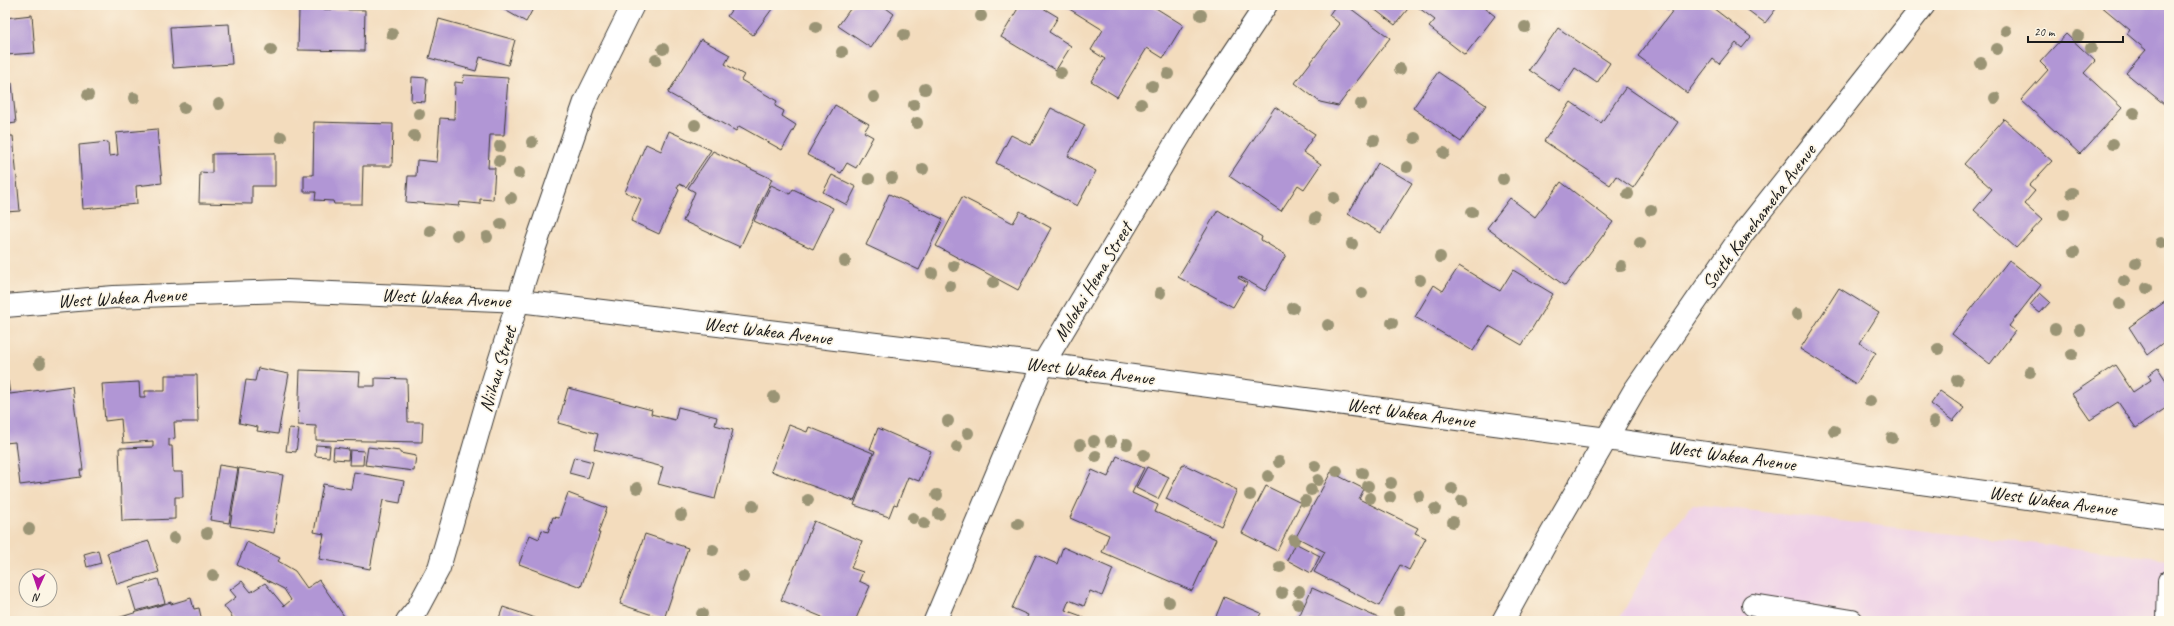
<svg xmlns="http://www.w3.org/2000/svg" width="2174" height="626" font-family="Caveat,sans-serif">
  <style>
    .built { fill: #eed0e7 }
    .building { fill: #b196d5 }
    .lines { fill: none; stroke-linecap: round; stroke-linejoin: round }
    .minor-casing { stroke: #3c3934; stroke-width: 24 }
    .minor { stroke: #fff; stroke-width: 22 }
    .tree { fill: #9a9474 }
    .labels { text-anchor: middle; dominant-baseline: central; stroke-width: 3.5; stroke-linejoin: round; paint-order: stroke }
    .street-label { font-size: 19px; fill: #1c1c1c; stroke: #fcf5e5 }
  </style>
  <rect width="100%" height="100%" fill="#fcf5e5"/>
  <filter id="ink" filterUnits="userSpaceOnUse"><feTurbulence type="fractalNoise" baseFrequency=".025" numOctaves="2"/><feDisplacementMap in="SourceGraphic" scale="8" xChannelSelector="R" yChannelSelector="G"/><feConvolveMatrix kernelMatrix="1 2 1 2 8 2 1 2 1" color-interpolation-filters="sRGB"/></filter>
  <filter id="wash" filterUnits="userSpaceOnUse"><feTurbulence type="fractalNoise" baseFrequency=".012" numOctaves="4" result="noise"/><feDisplacementMap in="SourceGraphic" scale="16" xChannelSelector="R" yChannelSelector="G"/><feGaussianBlur stdDeviation="0.9" result="paint"/><feColorMatrix in="noise" values="0 0 0 0 0 0 0 0 0 0 0 0 0 0 0 0 0 1.4 0 .05"/><feComposite in="paint" operator="in"/></filter>
  <g filter="url(#wash)">
    <rect width="100%" height="100%" fill="#f3dcbd"/>
    <path class="built" d="M 1693,504 L 2169,559 L 2169,621 L 1618,621 L 1665,537 Z"/>
    <g id="blocks">
      <path class="building" d="M 496,5 L 535,5 L 526,22 Z
        M 735,5 L 775,5 L 753,35 L 727,16 Z
        M 853,5 L 882,5 L 894,14 L 871,48 L 838,26 Z
        M 1020,5 L 1038,5 L 1058,17 L 1049,32 L 1071,46 L 1056,70 L 1001,37 Z
        M 1063,5 L 1151,5 L 1183,25 L 1163,58 L 1147,48 L 1117,97 L 1091,81 L 1105,59 L 1091,50 L 1103,30 Z
        M 1336,5 L 1346,5 L 1390,38 L 1338,106 L 1320,102 L 1295,83 L 1340,24 L 1329,15 Z
        M 1369,5 L 1411,5 L 1395,25 Z
        M 1415,5 L 1481,5 L 1495,16 L 1465,55 L 1429,27 L 1435,20 Z
        M 1662,5 L 1673,5 L 1669,10 Z
        M 1677,5 L 1709,5 L 1751,37 L 1742,48 L 1736,43 L 1719,64 L 1713,59 L 1687,93 L 1638,56 Z
        M 1741,5 L 1779,5 L 1765,23 Z
        M 2100,5 L 2169,5 L 2169,98 L 2164,104 L 2126,73 L 2146,50 L 2127,34 L 2130,30 Z
        M 299,9 L 365,10 L 364,51 L 298,50 Z
        M 32,15 L 35,53 L 5,55 L 5,18 Z
        M 439,19 L 515,40 L 508,65 L 480,57 L 476,71 L 429,58 Z
        M 229,24 L 232,64 L 173,68 L 170,27 Z
        M 1558,28 L 1610,63 L 1597,83 L 1575,68 L 1560,91 L 1529,70 Z
        M 2066,34 L 2095,61 L 2084,73 L 2122,108 L 2080,154 L 2021,100 L 2048,70 L 2040,62 Z
        M 701,39 L 730,55 L 725,64 L 744,75 L 741,80 L 777,101 L 775,106 L 784,111 L 782,116 L 796,125 L 782,150 L 739,126 L 736,131 L 668,93 Z
        M 1438,72 L 1486,105 L 1461,142 L 1413,108 Z
        M 464,75 L 508,78 L 504,135 L 490,135 L 488,168 L 495,168 L 493,200 L 480,199 L 480,204 L 460,202 L 459,206 L 406,202 L 408,176 L 416,176 L 417,160 L 437,162 L 440,118 L 454,119 L 455,82 L 463,83 Z
        M 412,77 L 427,78 L 425,102 L 411,101 Z
        M 12,83 L 16,123 L 9,124 L 10,136 L 13,136 L 20,211 L 5,212 L 5,84 Z
        M 1626,87 L 1678,122 L 1633,188 L 1616,176 L 1610,185 L 1544,141 L 1571,102 L 1601,123 Z
        M 835,105 L 869,124 L 864,132 L 873,137 L 856,168 L 847,163 L 841,173 L 807,155 Z
        M 1275,107 L 1315,134 L 1303,152 L 1321,164 L 1304,189 L 1298,185 L 1281,211 L 1229,176 Z
        M 1051,108 L 1085,125 L 1068,156 L 1096,171 L 1077,206 L 996,163 L 1011,135 L 1031,145 Z
        M 2004,119 L 2052,161 L 2029,186 L 2035,191 L 2024,204 L 2042,220 L 2016,248 L 1974,210 L 1992,189 L 1964,164 Z
        M 314,122 L 393,124 L 392,166 L 363,166 L 362,204 L 334,204 L 333,201 L 315,200 L 316,192 L 304,192 L 304,175 L 313,175 Z
        M 157,129 L 162,183 L 136,186 L 137,204 L 83,209 L 79,145 L 108,142 L 109,156 L 118,155 L 116,133 Z
        M 669,131 L 711,150 L 686,187 L 679,184 L 677,188 L 679,190 L 659,234 L 631,221 L 641,199 L 625,192 L 646,144 L 661,151 Z
        M 713,151 L 772,179 L 740,247 L 683,221 L 695,192 L 688,188 Z
        M 275,153 L 275,186 L 252,186 L 252,204 L 199,203 L 200,172 L 212,173 L 212,154 Z
        M 1378,163 L 1412,183 L 1381,233 L 1348,214 Z
        M 832,175 L 856,187 L 847,205 L 823,192 Z
        M 1561,182 L 1613,222 L 1565,286 L 1487,228 L 1510,198 L 1535,217 Z
        M 771,185 L 790,194 L 793,189 L 833,208 L 813,249 L 754,221 Z
        M 889,194 L 943,219 L 919,270 L 866,245 Z
        M 962,197 L 1013,223 L 1020,211 L 1051,228 L 1018,290 L 936,246 Z
        M 1218,210 L 1262,237 L 1261,240 L 1286,255 L 1265,291 L 1239,276 L 1238,278 L 1247,283 L 1233,307 L 1178,277 Z
        M 2009,260 L 2041,285 L 2009,326 L 2015,331 L 1990,364 L 1952,334 Z
        M 1459,266 L 1500,291 L 1513,270 L 1553,294 L 1522,345 L 1489,326 L 1473,351 L 1415,317 L 1434,285 L 1443,291 Z
        M 1839,288 L 1879,313 L 1860,343 L 1876,353 L 1856,384 L 1800,349 Z
        M 2040,293 L 2050,302 L 2040,313 L 2030,305 Z
        M 2169,299 L 2169,338 L 2147,355 L 2129,327 Z
        M 2115,365 L 2133,392 L 2151,380 L 2148,375 L 2158,368 L 2169,385 L 2169,413 L 2166,408 L 2136,428 L 2118,402 L 2090,420 L 2072,394 Z
        M 258,368 L 289,374 L 278,434 L 257,431 L 258,427 L 239,423 L 246,380 L 255,381 Z
        M 300,370 L 360,372 L 359,386 L 375,386 L 375,378 L 407,379 L 408,422 L 423,422 L 422,442 L 316,440 L 316,426 L 298,425 Z
        M 165,375 L 197,375 L 198,422 L 174,422 L 175,438 L 169,439 L 169,446 L 172,446 L 173,472 L 182,472 L 183,497 L 175,497 L 175,519 L 122,521 L 119,448 L 153,447 L 153,441 L 123,443 L 121,419 L 105,421 L 102,384 L 139,382 L 140,397 L 145,397 L 145,391 L 165,391 Z
        M 5,381 L 8,381 L 10,394 L 72,386 L 83,470 L 80,470 L 81,477 L 20,485 L 15,442 L 5,443 Z
        M 568,388 L 652,410 L 651,414 L 675,420 L 678,407 L 717,417 L 715,425 L 733,430 L 715,499 L 658,484 L 663,467 L 594,449 L 598,434 L 558,423 Z
        M 1940,391 L 1964,408 L 1953,421 L 1931,404 Z
        M 789,425 L 807,432 L 809,427 L 873,453 L 854,501 L 771,471 Z
        M 289,428 L 299,429 L 296,452 L 286,451 Z
        M 878,428 L 931,451 L 919,481 L 908,477 L 897,505 L 894,504 L 889,517 L 854,505 L 875,451 L 870,449 Z
        M 316,445 L 330,446 L 329,457 L 315,456 Z
        M 334,447 L 349,449 L 348,460 L 333,459 Z
        M 368,447 L 400,451 L 400,453 L 416,456 L 414,471 L 365,465 Z
        M 350,450 L 364,451 L 363,465 L 349,465 Z
        M 1117,456 L 1144,468 L 1132,493 L 1158,505 L 1155,512 L 1216,539 L 1192,591 L 1102,552 L 1109,535 L 1070,518 L 1092,470 L 1108,477 Z
        M 574,457 L 593,462 L 588,478 L 569,473 Z
        M 1183,464 L 1237,490 L 1221,526 L 1166,499 Z
        M 219,465 L 238,468 L 229,523 L 210,520 Z
        M 1147,467 L 1169,477 L 1158,499 L 1136,488 Z
        M 239,468 L 283,475 L 274,533 L 230,526 Z
        M 354,472 L 404,481 L 400,503 L 383,500 L 370,569 L 319,559 L 324,534 L 314,532 L 323,484 L 351,489 Z
        M 1331,472 L 1364,489 L 1359,499 L 1418,528 L 1415,533 L 1426,538 L 1409,570 L 1400,565 L 1379,606 L 1314,572 L 1325,552 L 1296,537 Z
        M 1266,486 L 1301,503 L 1277,551 L 1242,533 Z
        M 568,493 L 607,508 L 598,533 L 600,533 L 581,587 L 519,564 L 530,535 L 539,539 L 542,530 L 548,532 L 553,517 L 559,518 Z
        M 814,521 L 862,541 L 851,568 L 863,572 L 859,581 L 870,586 L 855,621 L 820,621 L 822,617 L 781,600 Z
        M 645,534 L 688,548 L 664,619 L 620,604 Z
        M 149,541 L 159,572 L 117,584 L 107,553 Z
        M 247,542 L 280,558 L 278,561 L 295,571 L 307,588 L 319,580 L 346,619 L 235,621 L 224,606 L 236,597 L 230,590 L 242,581 L 251,592 L 265,583 L 284,606 L 291,600 L 284,589 L 237,565 Z
        M 1295,543 L 1320,556 L 1311,573 L 1287,560 Z
        M 1063,547 L 1113,569 L 1102,596 L 1090,591 L 1084,606 L 1069,600 L 1065,610 L 1084,617 L 1082,621 L 1025,621 L 1028,615 L 1012,608 L 1036,555 L 1057,564 Z
        M 98,550 L 101,563 L 87,567 L 84,554 Z
        M 158,579 L 165,603 L 136,611 L 129,588 Z
        M 1312,588 L 1385,621 L 1297,621 Z
        M 1224,597 L 1261,613 L 1257,621 L 1214,621 Z
        M 191,598 L 194,609 L 199,608 L 202,621 L 114,619 L 171,602 L 171,604 Z
        M 503,607 L 530,616 L 542,621 L 498,621 Z"/>
    </g>
  </g>
  <g filter="url(#ink)">
    <use href="#blocks" fill-opacity="0" stroke="#3c3934" stroke-width="1"/>
    <g class="lines">
      <g class="minor-casing">
        <path id="minor" d="M 5,306 L 114,297 L 285,291 L 519,301 L 1043,364 L 1607,439 L 2169,518
          M 1753,605 L 1852,621
          M 407,621 L 417,609 L 439,568 L 493,381 L 534,250 L 585,102 L 633,5
          M 935,621 L 1043,364 L 1190,119 L 1266,5
          M 1503,621 L 1547,541 L 1634,391 L 1744,232 L 1924,5
          M 2168,621 L 2169,581"/>
      </g>
      <use href="#minor" class="minor"/>
    </g>
    <g class="tree">
      <circle cx="1201" cy="15" r="6"/>
      <circle cx="981" cy="16" r="6"/>
      <circle cx="816" cy="27" r="6"/>
      <circle cx="1525" cy="27" r="6"/>
      <circle cx="2006" cy="31" r="6"/>
      <circle cx="392" cy="34" r="6"/>
      <circle cx="904" cy="35" r="6"/>
      <circle cx="2078" cy="36" r="6"/>
      <circle cx="2091" cy="48" r="6"/>
      <circle cx="663" cy="49" r="6"/>
      <circle cx="1997" cy="49" r="6"/>
      <circle cx="271" cy="50" r="6"/>
      <circle cx="842" cy="52" r="6"/>
      <circle cx="656" cy="60" r="6"/>
      <circle cx="1981" cy="63" r="6"/>
      <circle cx="1400" cy="69" r="6"/>
      <circle cx="1061" cy="73" r="6"/>
      <circle cx="1168" cy="74" r="6"/>
      <circle cx="1152" cy="86" r="6"/>
      <circle cx="925" cy="89" r="6"/>
      <circle cx="88" cy="95" r="6"/>
      <circle cx="874" cy="97" r="6"/>
      <circle cx="134" cy="98" r="6"/>
      <circle cx="1995" cy="98" r="6"/>
      <circle cx="219" cy="104" r="6"/>
      <circle cx="1141" cy="104" r="6"/>
      <circle cx="1361" cy="104" r="6"/>
      <circle cx="914" cy="105" r="6"/>
      <circle cx="184" cy="108" r="6"/>
      <circle cx="2134" cy="113" r="6"/>
      <circle cx="419" cy="114" r="6"/>
      <circle cx="917" cy="123" r="6"/>
      <circle cx="695" cy="125" r="6"/>
      <circle cx="414" cy="136" r="6"/>
      <circle cx="281" cy="137" r="6"/>
      <circle cx="1415" cy="138" r="6"/>
      <circle cx="1374" cy="140" r="6"/>
      <circle cx="532" cy="142" r="6"/>
      <circle cx="2113" cy="144" r="6"/>
      <circle cx="500" cy="146" r="6"/>
      <circle cx="1444" cy="153" r="6"/>
      <circle cx="499" cy="161" r="6"/>
      <circle cx="1407" cy="167" r="6"/>
      <circle cx="923" cy="169" r="6"/>
      <circle cx="519" cy="173" r="6"/>
      <circle cx="892" cy="178" r="6"/>
      <circle cx="869" cy="179" r="6"/>
      <circle cx="1503" cy="179" r="6"/>
      <circle cx="2072" cy="193" r="6"/>
      <circle cx="1628" cy="194" r="6"/>
      <circle cx="511" cy="198" r="6"/>
      <circle cx="1334" cy="198" r="6"/>
      <circle cx="1651" cy="210" r="6"/>
      <circle cx="1472" cy="212" r="6"/>
      <circle cx="2064" cy="214" r="6"/>
      <circle cx="1315" cy="218" r="6"/>
      <circle cx="501" cy="224" r="6"/>
      <circle cx="430" cy="231" r="6"/>
      <circle cx="457" cy="235" r="6"/>
      <circle cx="487" cy="237" r="6"/>
      <circle cx="1640" cy="243" r="6"/>
      <circle cx="2161" cy="243" r="6"/>
      <circle cx="1352" cy="244" r="6"/>
      <circle cx="2074" cy="252" r="6"/>
      <circle cx="1440" cy="257" r="6"/>
      <circle cx="845" cy="261" r="6"/>
      <circle cx="2136" cy="263" r="6"/>
      <circle cx="954" cy="266" r="6"/>
      <circle cx="1621" cy="266" r="6"/>
      <circle cx="932" cy="273" r="6"/>
      <circle cx="1420" cy="280" r="6"/>
      <circle cx="2124" cy="281" r="6"/>
      <circle cx="993" cy="283" r="6"/>
      <circle cx="950" cy="286" r="6"/>
      <circle cx="2147" cy="288" r="6"/>
      <circle cx="1160" cy="293" r="6"/>
      <circle cx="1362" cy="293" r="6"/>
      <circle cx="2120" cy="304" r="6"/>
      <circle cx="1293" cy="308" r="6"/>
      <circle cx="1797" cy="314" r="6"/>
      <circle cx="1392" cy="323" r="6"/>
      <circle cx="1328" cy="325" r="6"/>
      <circle cx="2055" cy="329" r="6"/>
      <circle cx="2080" cy="330" r="6"/>
      <circle cx="1938" cy="349" r="6"/>
      <circle cx="2072" cy="354" r="6"/>
      <circle cx="40" cy="363" r="6"/>
      <circle cx="2030" cy="372" r="6"/>
      <circle cx="1957" cy="380" r="6"/>
      <circle cx="774" cy="397" r="6"/>
      <circle cx="1870" cy="401" r="6"/>
      <circle cx="948" cy="421" r="6"/>
      <circle cx="1934" cy="422" r="6"/>
      <circle cx="1834" cy="431" r="6"/>
      <circle cx="968" cy="433" r="6"/>
      <circle cx="1892" cy="438" r="6"/>
      <circle cx="1094" cy="441" r="6"/>
      <circle cx="1111" cy="441" r="6"/>
      <circle cx="1127" cy="444" r="6"/>
      <circle cx="1080" cy="445" r="6"/>
      <circle cx="957" cy="447" r="6"/>
      <circle cx="1144" cy="455" r="6"/>
      <circle cx="1096" cy="456" r="6"/>
      <circle cx="1279" cy="462" r="6"/>
      <circle cx="1315" cy="466" r="6"/>
      <circle cx="1337" cy="471" r="6"/>
      <circle cx="1362" cy="473" r="6"/>
      <circle cx="1268" cy="476" r="6"/>
      <circle cx="1318" cy="480" r="6"/>
      <circle cx="1391" cy="483" r="6"/>
      <circle cx="1368" cy="486" r="6"/>
      <circle cx="637" cy="488" r="6"/>
      <circle cx="1452" cy="489" r="6"/>
      <circle cx="1311" cy="490" r="6"/>
      <circle cx="937" cy="495" r="6"/>
      <circle cx="1250" cy="495" r="6"/>
      <circle cx="1419" cy="496" r="6"/>
      <circle cx="1390" cy="497" r="6"/>
      <circle cx="1370" cy="498" r="6"/>
      <circle cx="808" cy="500" r="6"/>
      <circle cx="1305" cy="501" r="6"/>
      <circle cx="1462" cy="501" r="6"/>
      <circle cx="753" cy="506" r="6"/>
      <circle cx="1435" cy="509" r="6"/>
      <circle cx="939" cy="514" r="6"/>
      <circle cx="681" cy="515" r="6"/>
      <circle cx="913" cy="518" r="6"/>
      <circle cx="1453" cy="522" r="6"/>
      <circle cx="924" cy="523" r="6"/>
      <circle cx="1018" cy="524" r="6"/>
      <circle cx="29" cy="529" r="6"/>
      <circle cx="207" cy="533" r="6"/>
      <circle cx="174" cy="538" r="6"/>
      <circle cx="1294" cy="540" r="6"/>
      <circle cx="713" cy="550" r="6"/>
      <circle cx="1280" cy="567" r="6"/>
      <circle cx="213" cy="575" r="6"/>
      <circle cx="743" cy="577" r="6"/>
      <circle cx="1299" cy="591" r="6"/>
      <circle cx="1282" cy="593" r="6"/>
      <circle cx="1169" cy="602" r="6"/>
      <circle cx="1298" cy="604" r="6"/>
      <circle cx="1399" cy="612" r="6"/>
      <circle cx="702" cy="614" r="6"/>
    </g>
  </g>
  <g class="labels">
    <g class="street-label">
      <text transform="translate(1759 217) rotate(-53)">South Kamehameha Avenue</text>
      <text transform="translate(1093 282) rotate(-59)">Molokai Hema Street</text>
      <text transform="translate(122 298) rotate(-3)">West Wakea Avenue</text>
      <text transform="translate(446 298) rotate(3)">West Wakea Avenue</text>
      <text transform="translate(768 331) rotate(7)">West Wakea Avenue</text>
      <text transform="translate(498 369) rotate(-73)">Niihau Street</text>
      <text transform="translate(1090 371) rotate(7)">West Wakea Avenue</text>
      <text transform="translate(1411 413) rotate(8)">West Wakea Avenue</text>
      <text transform="translate(1732 456) rotate(8)">West Wakea Avenue</text>
      <text transform="translate(2053 501) rotate(8)">West Wakea Avenue</text>
    </g>
  </g>
  <rect width="2174" height="626" fill="none" stroke="#fcf5e5" stroke-width="20"/>
  <g transform="translate(38 588) rotate(183)"><circle r="19" fill="#fcf5e5" stroke="#a29e95"/>
  <path d="M0-3L7 15L0 10L-7 15Z" fill="#b5179e"/>
  <text y="-6" font-size="11" font-weight="bold" text-anchor="middle" fill="#1c1c1c">N</text>
  </g>
  <path d="M2028 36v6h95v-6" fill="none" stroke="#1c1c1c" stroke-width="2"/>
  <text x="2034" y="36" font-size="12" fill="#1c1c1c" stroke="#fcf5e5" stroke-width="3" paint-order="stroke">20 m</text>
</svg>
